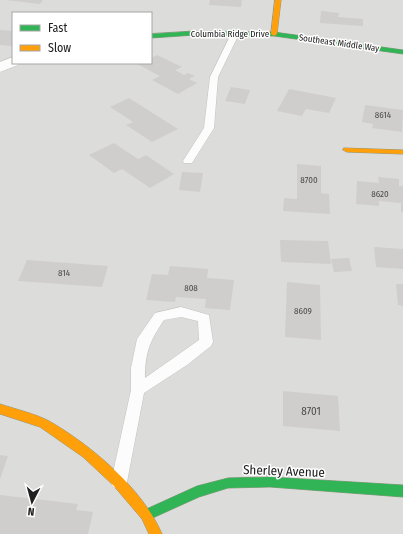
<svg xmlns="http://www.w3.org/2000/svg" width="403" height="534" font-family="'Fira Sans Condensed',sans-serif">
  <style>
    .residential { fill: #dcdcda; fill-rule: evenodd }
    .building { fill: #d0cecc }
    .lines { fill: none; stroke-linecap: round; stroke-linejoin: round }
    .lane-casing { stroke: #c3c3c1; stroke-width: 1 }
    .street-casing { stroke: #c3c3c1; stroke-width: 1 }
    .fast-casing { stroke: #929682; stroke-width: 1 }
    .slow-casing { stroke: #929682; stroke-width: 1 }
    .lane { fill: #fcfcfc; fill-rule: evenodd }
    .street { fill: #fcfcfc; fill-rule: evenodd }
    .fast { fill: #30b455; fill-rule: evenodd }
    .slow { fill: #ff9f0a; fill-rule: evenodd }
    .labels { text-anchor: middle; dominant-baseline: central; stroke-width: 3; stroke-linejoin: round; paint-order: stroke }
    .far-street-label { font-size: 9px; fill: #202020; stroke: #fff }
    .number-label { font-size: 9px; fill: #4c4c4b }
    .near-number-label { font-size: 11px; fill: #4c4c4b }
    .near-street-label { font-size: 13px; fill: #202020; stroke: #fff }
  </style>
  <rect width="100%" height="100%" fill="#edece9"/>
  <path class="residential" d="M 0,0 L 403,0 L 403,534 L 0,534 ZM 13,13 L 151,13 L 151,63 L 13,63 Z"/>
  <path class="building" d="M 6,0 L 43,0 L 40,4 Z
    M 210,0 L 242,0 L 241,7 L 209,5 Z
    M 321,11 L 339,13 L 338,17 L 363,19 L 363,26 L 320,23 Z
    M 0,30 L 13,31 L 13,46 L 0,45 Z
    M 157,55 L 182,67 L 175,70 L 184,75 L 188,73 L 195,76 L 189,79 L 197,83 L 178,94 L 152,80 L 160,76 L 137,64 L 151,63 L 151,58 Z
    M 231,87 L 250,90 L 245,104 L 225,101 Z
    M 289,89 L 336,98 L 329,113 L 306,109 L 302,116 L 277,111 Z
    M 129,98 L 178,129 L 152,142 L 126,125 L 133,122 L 110,107 Z
    M 365,105 L 403,110 L 402,132 L 372,128 L 373,124 L 362,122 Z
    M 114,143 L 138,159 L 146,155 L 174,174 L 150,188 L 122,169 L 114,173 L 89,155 Z
    M 297,164 L 321,166 L 321,193 L 329,194 L 330,214 L 283,211 L 284,198 L 297,199 Z
    M 182,172 L 203,173 L 200,192 L 179,190 Z
    M 378,177 L 399,179 L 399,186 L 403,186 L 403,212 L 401,212 L 401,203 L 379,201 L 379,206 L 356,204 L 357,181 L 379,183 Z
    M 280,240 L 328,241 L 331,264 L 281,262 Z
    M 374,247 L 403,249 L 403,269 L 376,267 Z
    M 349,258 L 352,271 L 334,272 L 331,259 Z
    M 27,260 L 108,266 L 102,287 L 18,281 Z
    M 170,266 L 208,269 L 207,278 L 234,280 L 230,310 L 205,308 L 206,299 L 176,297 L 175,302 L 146,300 L 152,274 L 168,275 Z
    M 287,282 L 320,285 L 321,340 L 285,337 Z
    M 396,284 L 403,284 L 403,306 L 398,305 Z
    M 283,391 L 338,396 L 340,431 L 283,426 Z
    M 0,455 L 8,456 L 0,479 Z
    M 0,495 L 78,504 L 76,510 L 93,512 L 88,534 L 0,534 Z"/>
  <g class="lines">
    <g class="lane-casing">
      <path id="lane" d="M 232,32 L 239,34 L 218,77 L 214,128 L 192,163 L 184,163 L 183,161 L 204,128 L 210,77 Z
        M 181,307 L 209,315 L 213,342 L 211,346 L 187,365 L 144,393 L 127,482 L 125,487 L 119,489 L 113,487 L 111,482 L 131,390 L 131,368 L 137,339 L 155,313 ZM 181,317 L 198,321 L 199,340 L 145,378 C 145,352 150,341 164,320 Z"/>
    </g>
    <g class="street-casing">
      <path id="street" d="M 13,57 L 13,63 L 20,63 L 18,65 L 0,72 L 0,62 Z"/>
    </g>
    <g class="fast-casing">
      <path id="fast" d="M 195,31 L 274,32 L 403,50 L 403,54 L 274,36 L 195,35 L 151,38 L 151,34 Z
        M 270,477 L 403,485 L 403,497 L 270,487 L 228,488 L 199,497 L 146,521 L 142,519 L 140,515 L 142,511 L 197,486 L 228,478 Z"/>
    </g>
    <g class="slow-casing">
      <path id="slow" d="M 275,0 L 281,0 L 277,34 L 274,36 L 271,34 Z
        M 344,148 L 403,150 L 403,154 L 347,152 L 343,150 Z
        M 0,404 C 15,409 36,414 49,421 C 91,445 143,489 162,534 L 149,534 L 142,519 L 113,485 L 83,457 L 40,427 L 0,414 Z"/>
    </g>
    <use href="#lane" class="lane"/>
    <use href="#street" class="street"/>
    <use href="#fast" class="fast"/>
    <use href="#slow" class="slow"/>
  </g>
  <g class="labels">
    <g class="far-street-label">
      <text x="230" y="34">Columbia Ridge Drive</text>
      <text transform="translate(339 43) rotate(8)">Southeast Middle Way</text>
    </g>
    <g class="number-label">
      <text x="383" y="115">8614</text>
      <text x="309" y="180">8700</text>
      <text x="380" y="194">8620</text>
      <text x="64" y="273">814</text>
      <text x="191" y="288">808</text>
      <text x="303" y="311">8609</text>
    </g>
    <g class="near-number-label">
      <text x="311" y="411">8701</text>
    </g>
    <g class="near-street-label">
      <text transform="translate(284 471) rotate(2)">Sherley Avenue</text>
    </g>
  </g>
  <rect x="12" y="12" width="140" height="52" fill="#ffffff" stroke="#a6a6a6"/>
  <rect x="20" y="25" width="20" height="6" fill="#30b455" stroke="#a6a6a6"/>
  <text x="48" y="32" font-size="12" fill="#202020">Fast</text>
  <rect x="20" y="45" width="20" height="6" fill="#ff9f0a" stroke="#a6a6a6"/>
  <text x="48" y="52" font-size="12" fill="#202020">Slow</text>
  <g transform="translate(32 502) rotate(186)" stroke="#ffffff" stroke-width="3" paint-order="stroke">
  <path d="M0-3L7 15L0 10L-7 15Z" fill="#202020"/>
  <text y="-6" font-size="11" font-weight="bold" text-anchor="middle" fill="#202020">N</text>
  </g>
</svg>
